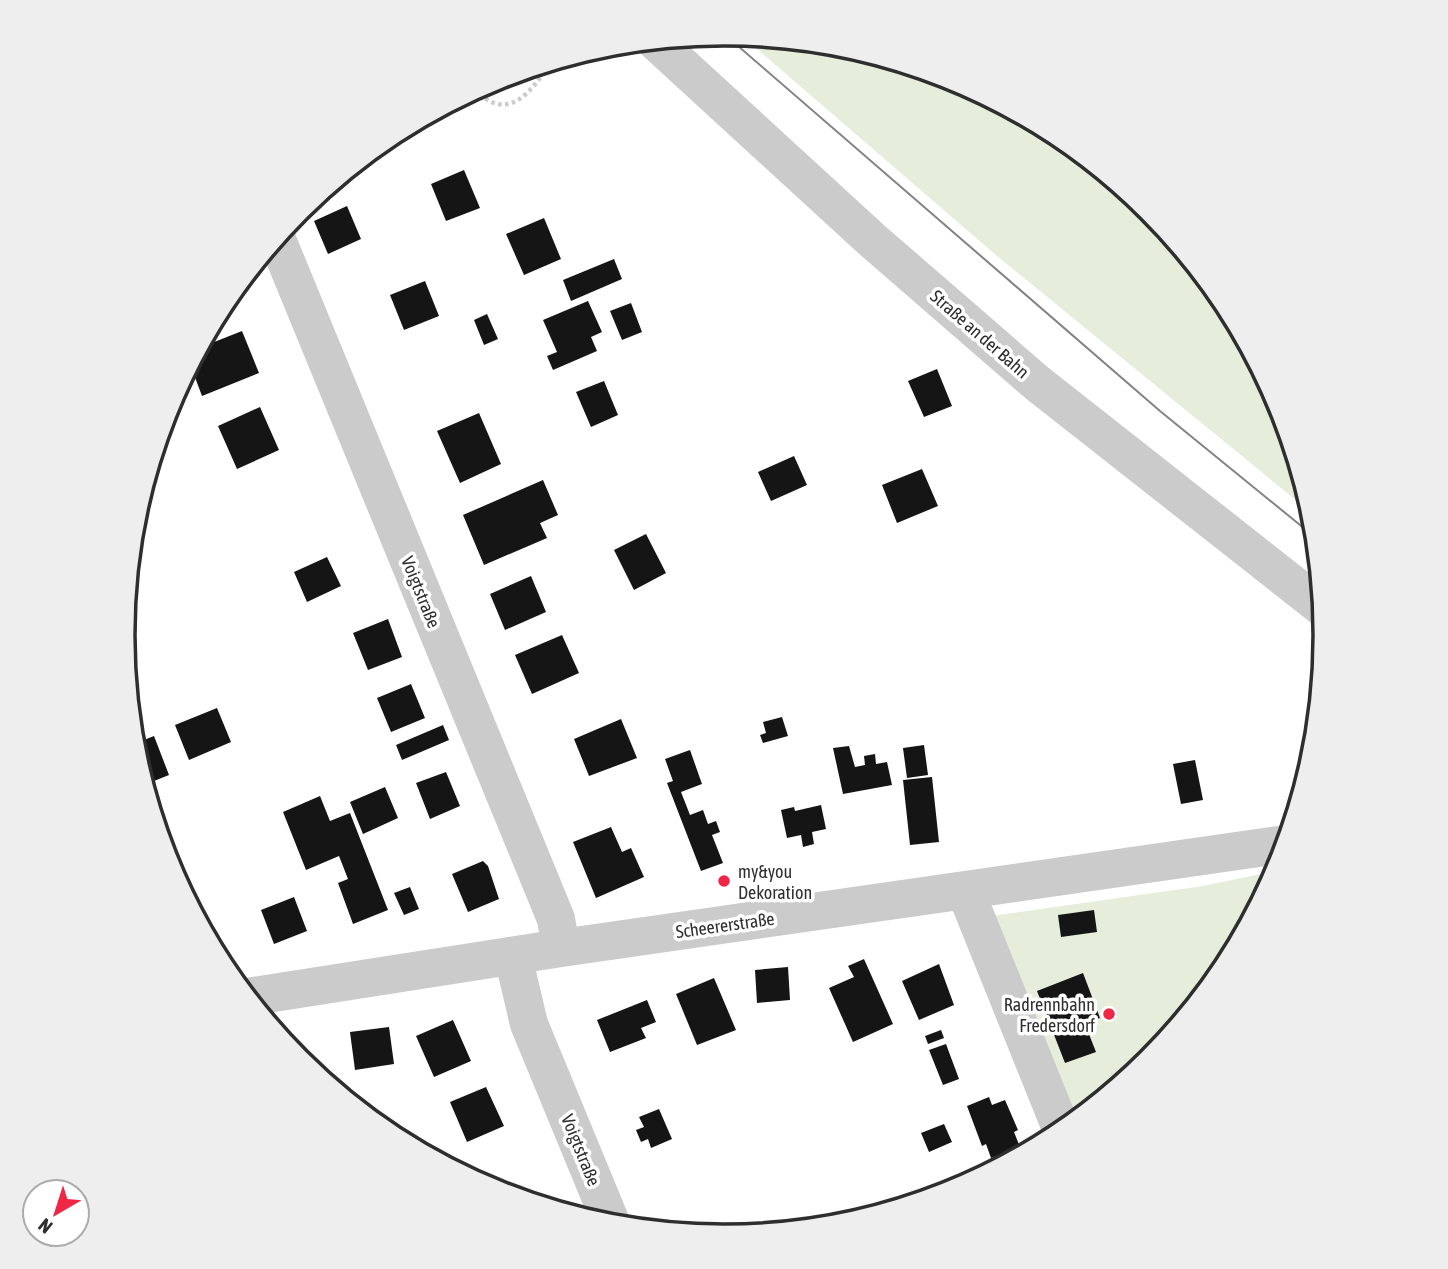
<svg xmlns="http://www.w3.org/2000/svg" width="1448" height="1269" font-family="'Asap Condensed',sans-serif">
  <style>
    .green { fill: #e6eddb }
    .building { fill: #151515 }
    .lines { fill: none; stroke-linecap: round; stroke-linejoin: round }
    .path { stroke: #cbcbcb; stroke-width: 4.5; stroke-dasharray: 3.5 3.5; stroke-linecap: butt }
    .minor { stroke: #cbcbcb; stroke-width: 38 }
    .tram { stroke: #838383; stroke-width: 2 }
    .poi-dot { fill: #ef2644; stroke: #fff; stroke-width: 2.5 }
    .labels { text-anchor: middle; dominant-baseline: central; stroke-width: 7; stroke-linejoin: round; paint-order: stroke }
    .street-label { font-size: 18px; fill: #2e2e2e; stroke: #fff }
    .poi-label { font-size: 18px; fill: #2e2e2e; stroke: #fff; text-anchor: start }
    .rim { fill: none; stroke: #2e2e2e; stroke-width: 3.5 }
  </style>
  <rect width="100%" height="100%" fill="#fff"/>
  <path class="green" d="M 741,35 L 842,45 L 954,79 L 1058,135 L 1149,210 L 1224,301 L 1280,405 L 1313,514 L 997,256 Z
    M 1276,871 L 1224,969 L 1149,1060 L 1077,1119 L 991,916 L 1203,886 Z"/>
  <path class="building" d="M 464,170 L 480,208 L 446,221 L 431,184 Z
    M 347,206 L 361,239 L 328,254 L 314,221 Z
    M 544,218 L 561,259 L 524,275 L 506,234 Z
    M 614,259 L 622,279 L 571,301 L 563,280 Z
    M 425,281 L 439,316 L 404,330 L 390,295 Z
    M 588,301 L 602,332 L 591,337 L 597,351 L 553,370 L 547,356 L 557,352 L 543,320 Z
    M 631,303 L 642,332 L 622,340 L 610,311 Z
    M 487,314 L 498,339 L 484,345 L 474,320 Z
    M 242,331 L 259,373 L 202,396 L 190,364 L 199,348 Z
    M 937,369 L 952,406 L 924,417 L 908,381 Z
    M 604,381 L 618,415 L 591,427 L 576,392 Z
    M 260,407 L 279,450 L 237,469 L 218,426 Z
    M 479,413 L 501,464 L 460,483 L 437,431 Z
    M 794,456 L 807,485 L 771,501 L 758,472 Z
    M 922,469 L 938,506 L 897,523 L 882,485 Z
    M 543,480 L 558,515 L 540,523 L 547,538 L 484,565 L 463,515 Z
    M 646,534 L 666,573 L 634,590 L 614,550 Z
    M 327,557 L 341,586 L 307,602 L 294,572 Z
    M 531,576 L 546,612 L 505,630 L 490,594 Z
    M 388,619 L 402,657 L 368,670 L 353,633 Z
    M 562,635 L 579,673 L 532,694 L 515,655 Z
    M 411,684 L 425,718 L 391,732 L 377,698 Z
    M 217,708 L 231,742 L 189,760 L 175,725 Z
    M 782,717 L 788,736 L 763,743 L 760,735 L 766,733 L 763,722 Z
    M 621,719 L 637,758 L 589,776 L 574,739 Z
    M 443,725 L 449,740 L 402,760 L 396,745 Z
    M 154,736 L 169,775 L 144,785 L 134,744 Z
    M 924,745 L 928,775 L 907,778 L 903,748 Z
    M 849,746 L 855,767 L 865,765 L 864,756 L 875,754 L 876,764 L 887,762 L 892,785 L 843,794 L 833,748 Z
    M 690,750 L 702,784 L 681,792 L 690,815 L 703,810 L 708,824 L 716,821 L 720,832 L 712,835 L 723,863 L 701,871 L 667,783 L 673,781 L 665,759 Z
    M 1195,760 L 1203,800 L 1181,804 L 1173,764 Z
    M 446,772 L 460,806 L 430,819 L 416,783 Z
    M 932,777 L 939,842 L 910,845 L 903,780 Z
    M 385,787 L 398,818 L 363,834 L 350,802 Z
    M 320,796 L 330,821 L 350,813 L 388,910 L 353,924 L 338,883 L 348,879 L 339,856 L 306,870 L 283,812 Z
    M 821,805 L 826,829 L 812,832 L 814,844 L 803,847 L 801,835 L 787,838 L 781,810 L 794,807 L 795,811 Z
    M 611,827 L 622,852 L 631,848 L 644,877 L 596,898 L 573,842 Z
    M 483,861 L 488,866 L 499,899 L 468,912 L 452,874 Z
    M 410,887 L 419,909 L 404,915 L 394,893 Z
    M 294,897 L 307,931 L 274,944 L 261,910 Z
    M 189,902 L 196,902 L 207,934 L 206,934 Z
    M 1094,910 L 1097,932 L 1061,937 L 1058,915 Z
    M 864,959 L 893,1024 L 853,1042 L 829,988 L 854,977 L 848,966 Z
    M 939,964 L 954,1005 L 919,1020 L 902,981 Z
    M 788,967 L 790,1000 L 757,1003 L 755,970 Z
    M 1083,973 L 1100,1018 L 1085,1024 L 1096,1052 L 1065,1063 L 1037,991 Z
    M 714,978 L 736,1030 L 697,1045 L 676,994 Z
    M 647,1000 L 656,1022 L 641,1028 L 646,1038 L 610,1052 L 597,1020 Z
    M 453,1020 L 471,1061 L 434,1077 L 416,1036 Z
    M 389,1027 L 394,1064 L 355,1070 L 350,1032 Z
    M 941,1030 L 944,1038 L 928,1044 L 925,1036 Z
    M 946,1044 L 959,1079 L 943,1085 L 929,1050 Z
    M 486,1087 L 504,1126 L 467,1142 L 450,1102 Z
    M 989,1097 L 992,1105 L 1005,1100 L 1018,1130 L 1014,1132 L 1020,1147 L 991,1158 L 986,1144 L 982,1146 L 967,1106 Z
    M 659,1109 L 672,1139 L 651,1148 L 648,1139 L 641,1142 L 636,1130 L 644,1127 L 639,1117 Z
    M 944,1124 L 952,1142 L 929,1152 L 921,1133 Z"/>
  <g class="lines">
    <path class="path" d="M 475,89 C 507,125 533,91 550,62"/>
    <path class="minor" d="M 654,40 L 871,239 L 1037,383 L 1323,608
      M 276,237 L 556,919 L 561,948
      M 965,890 L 1062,1131
      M 513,956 L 529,1024 L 612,1225
      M 247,997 L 561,948 L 1286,844"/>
    <path class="tram" d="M 723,33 L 1160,411 L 1316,538"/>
  </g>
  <g class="poi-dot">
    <circle cx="724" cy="881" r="7"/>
    <circle cx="1109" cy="1014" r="7"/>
  </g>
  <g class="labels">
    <g class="street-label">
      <text transform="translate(980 334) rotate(41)">Straße an der Bahn</text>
      <text transform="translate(421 592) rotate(68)">Voigtstraße</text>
      <text transform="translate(725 925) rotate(-8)">Scheererstraße</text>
      <text transform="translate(581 1150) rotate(68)">Voigtstraße</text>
    </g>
    <g class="poi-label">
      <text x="738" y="871">my&amp;you<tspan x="738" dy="21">Dekoration</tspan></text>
      <text x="1095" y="1004" text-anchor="end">Radrennbahn<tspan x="1095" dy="21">Fredersdorf</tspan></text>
    </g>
  </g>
  <path d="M0 0H1448V1269H0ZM135 635a589 589 0 1 1 1178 0a589 589 0 1 1-1178 0Z" fill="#eee" fill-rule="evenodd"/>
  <path class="rim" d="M135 635a589 589 0 1 1 1178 0a589 589 0 1 1-1178 0Z"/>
  <g transform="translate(56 1213) rotate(219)"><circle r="33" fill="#ffffff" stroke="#ababab" stroke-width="2"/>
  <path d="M0-5L12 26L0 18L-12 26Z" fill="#ef2644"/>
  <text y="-10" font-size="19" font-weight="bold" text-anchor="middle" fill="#2e2e2e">N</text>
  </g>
</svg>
